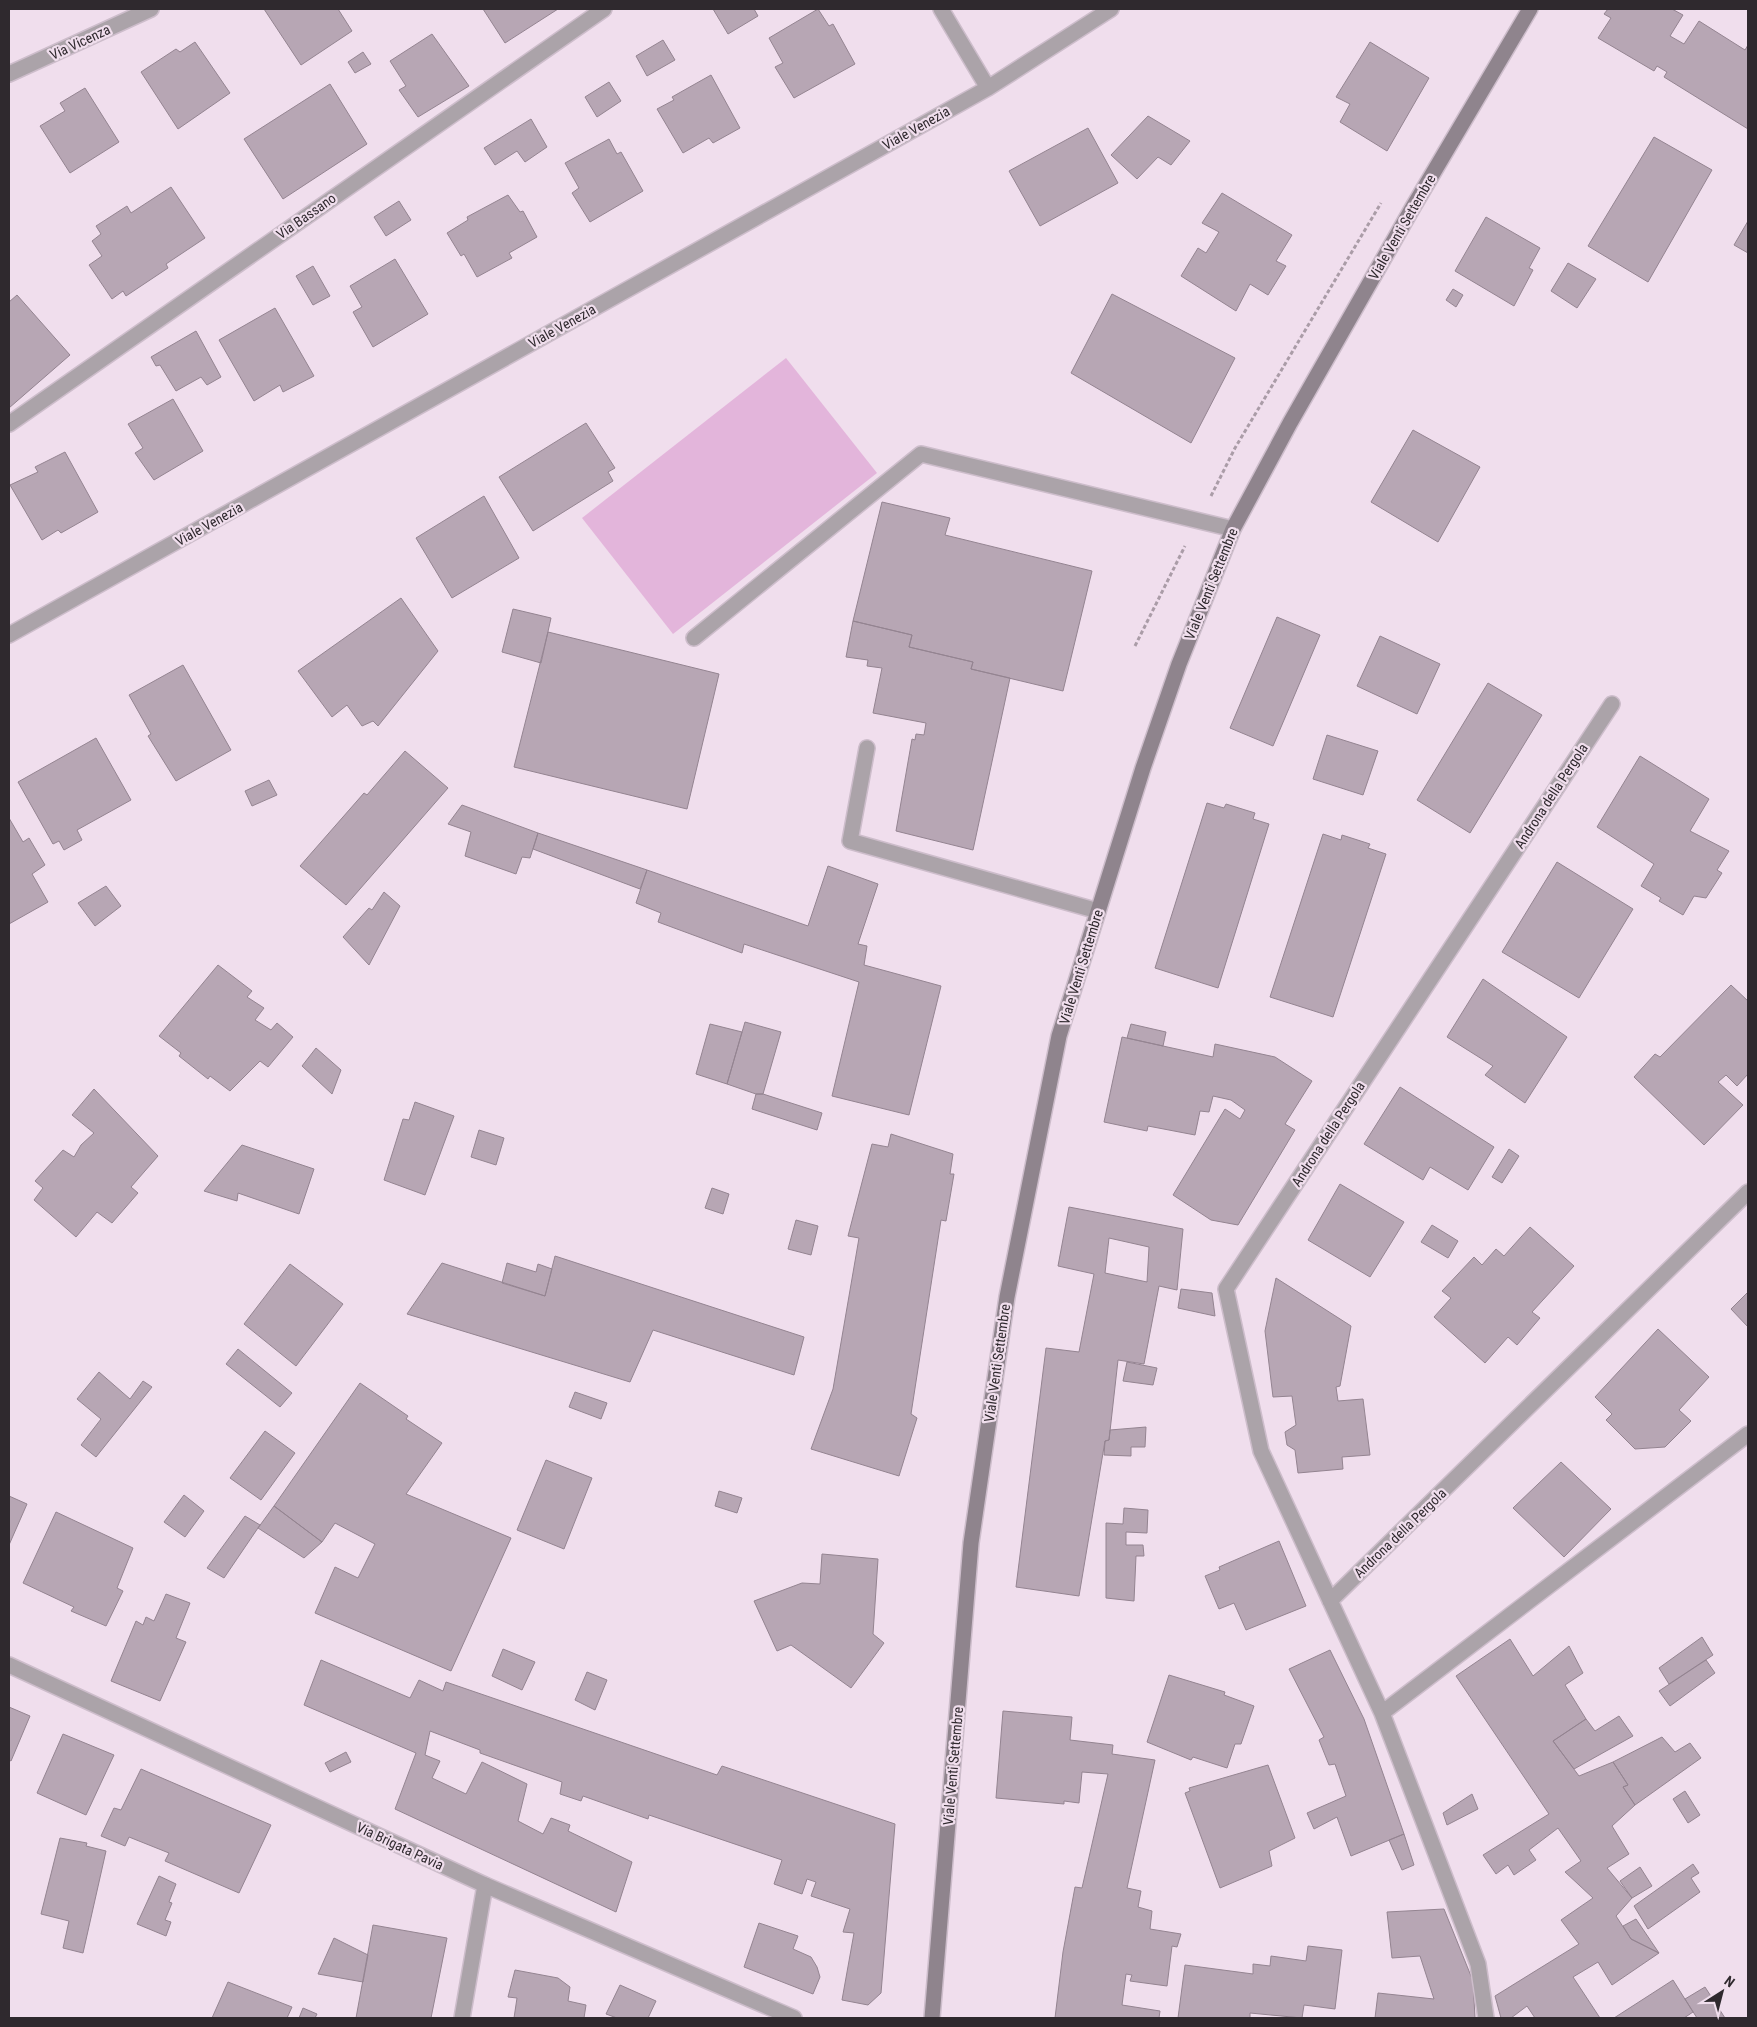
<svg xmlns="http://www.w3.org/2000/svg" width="1757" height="2027" font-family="'Roboto Condensed',sans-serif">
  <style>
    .grass { fill: #e3b5db }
    .building { fill: #b7a6b4; stroke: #948491; fill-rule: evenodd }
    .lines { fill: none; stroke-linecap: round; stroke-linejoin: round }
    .service-casing { stroke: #cdbdcb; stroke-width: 18 }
    .minor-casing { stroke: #cdbdcb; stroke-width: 18 }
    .tertiary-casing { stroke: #cdbdcb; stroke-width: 18 }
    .secondary-casing { stroke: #cdbdcb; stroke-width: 18 }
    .path { stroke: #aa9ca7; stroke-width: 3; stroke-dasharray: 4 2.5; stroke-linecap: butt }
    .service { stroke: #aba3a9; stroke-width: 15 }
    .minor { stroke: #aba3a9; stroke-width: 15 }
    .tertiary { stroke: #aba3a9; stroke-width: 15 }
    .secondary { stroke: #8f848d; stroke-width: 15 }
    .labels { text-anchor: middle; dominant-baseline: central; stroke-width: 4.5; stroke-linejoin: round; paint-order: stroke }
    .street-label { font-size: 14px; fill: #2f292e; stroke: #f0deed }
  </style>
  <rect width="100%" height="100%" fill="#f0deed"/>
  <path class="grass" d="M 786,358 L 877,473 L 673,634 L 582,518 Z"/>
  <path class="building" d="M 264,9 L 338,9 L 352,31 L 301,65 Z
    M 483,9 L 558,9 L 505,43 Z
    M 713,9 L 754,9 L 758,16 L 728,34 Z
    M 818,9 L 829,26 L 833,24 L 855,64 L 794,98 L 775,67 L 783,63 L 769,38 Z
    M 1608,9 L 1672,9 L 1683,15 L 1670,36 L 1684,44 L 1699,21 L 1745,50 L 1748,45 L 1748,129 L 1664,77 L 1667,72 L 1657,66 L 1654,71 L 1598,38 L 1611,18 L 1604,14 Z
    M 432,34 L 469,86 L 418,117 L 399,90 L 406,86 L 390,61 Z
    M 663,40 L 675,60 L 647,76 L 636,56 Z
    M 195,42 L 230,93 L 178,129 L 141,72 L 176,49 L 180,52 Z
    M 1370,42 L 1429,78 L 1387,151 L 1340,122 L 1350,104 L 1336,97 Z
    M 363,52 L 371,64 L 355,73 L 348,62 Z
    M 711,75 L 740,128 L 713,143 L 709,138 L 683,153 L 657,109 L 674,100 L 672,97 Z
    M 609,82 L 621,101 L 597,117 L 585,97 Z
    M 330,84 L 367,144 L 283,199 L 244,139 Z
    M 85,88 L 119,142 L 70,173 L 40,126 L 65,111 L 60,103 Z
    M 1148,116 L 1190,141 L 1171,165 L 1158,157 L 1137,179 L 1111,155 Z
    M 531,119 L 547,147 L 525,162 L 517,151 L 495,165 L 484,148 Z
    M 1088,128 L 1118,183 L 1040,226 L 1009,171 Z
    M 1654,137 L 1712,170 L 1648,282 L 1588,246 Z
    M 609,139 L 617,154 L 621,152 L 643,191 L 590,222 L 572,193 L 579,188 L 565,163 Z
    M 171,187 L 205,238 L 166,264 L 168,268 L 126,296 L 123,291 L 112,299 L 89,265 L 102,256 L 92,241 L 101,234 L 96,226 L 127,206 L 131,213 Z
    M 1222,193 L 1292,235 L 1276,261 L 1286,266 L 1268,295 L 1250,284 L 1236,311 L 1181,276 L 1198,248 L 1206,253 L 1219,232 L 1202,223 Z
    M 508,195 L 520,212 L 523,211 L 537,237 L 509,253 L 512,258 L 477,277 L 464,254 L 461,256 L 447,233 L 468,220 L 467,217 Z
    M 399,201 L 411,220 L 386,236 L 374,217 Z
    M 1486,217 L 1540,248 L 1529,268 L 1533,270 L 1514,306 L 1455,271 Z
    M 1748,221 L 1748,253 L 1734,245 Z
    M 395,259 L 428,314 L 373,347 L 353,312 L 362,307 L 350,286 Z
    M 1568,263 L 1596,279 L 1577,308 L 1551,291 Z
    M 313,266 L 330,296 L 313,305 L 296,276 Z
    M 1453,289 L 1463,295 L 1456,307 L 1446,300 Z
    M 1112,294 L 1235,358 L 1191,443 L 1071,373 Z
    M 17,295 L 70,355 L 9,408 L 9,302 Z
    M 275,308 L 314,376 L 283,392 L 280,385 L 254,401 L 219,340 Z
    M 196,331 L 221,377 L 207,385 L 201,377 L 176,391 L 160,365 L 156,366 L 151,357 Z
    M 173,399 L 203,451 L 154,480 L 135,453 L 143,448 L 128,424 Z
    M 586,423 L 615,468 L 608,472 L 613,481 L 533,531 L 499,477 Z
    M 1413,430 L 1480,467 L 1438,542 L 1371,502 Z
    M 65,452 L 98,512 L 61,533 L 58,530 L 42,540 L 10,485 L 38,472 L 35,467 Z
    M 484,496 L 519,558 L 452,598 L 416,538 Z
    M 882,502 L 950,518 L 945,535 L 1092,571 L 1063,691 L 971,669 L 973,662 L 909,647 L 912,635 L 853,621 Z
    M 401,598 L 438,651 L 378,726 L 373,721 L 362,726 L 347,705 L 332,717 L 298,671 Z
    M 513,609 L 551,618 L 541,663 L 502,652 Z
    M 1277,617 L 1320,635 L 1273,746 L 1230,728 Z
    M 853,621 L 912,635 L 909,647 L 973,662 L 971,669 L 1010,678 L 973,850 L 896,831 L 912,739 L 915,740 L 916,734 L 924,735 L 926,723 L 873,713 L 882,668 L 867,666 L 868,660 L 846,657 Z
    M 548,632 L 719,674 L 687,809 L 514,767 Z
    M 1380,636 L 1440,664 L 1417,714 L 1357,686 Z
    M 183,665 L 231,750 L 176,781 L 148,736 L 151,734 L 129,695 Z
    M 1488,683 L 1542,715 L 1470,833 L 1417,800 Z
    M 1327,735 L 1378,751 L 1363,795 L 1313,779 Z
    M 96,738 L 131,800 L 77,830 L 82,840 L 64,850 L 59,841 L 53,844 L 18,782 Z
    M 405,751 L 448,788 L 346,905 L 300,866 L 364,793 L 367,795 Z
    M 1640,756 L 1709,799 L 1690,831 L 1729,851 L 1717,870 L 1722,873 L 1706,898 L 1694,896 L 1683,915 L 1659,901 L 1661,898 L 1641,886 L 1654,864 L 1597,827 Z
    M 269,780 L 277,795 L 252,806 L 245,791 Z
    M 1207,803 L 1224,808 L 1226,804 L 1255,813 L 1253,819 L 1269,824 L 1218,988 L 1155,968 Z
    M 462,805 L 538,833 L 530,858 L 522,857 L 516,874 L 465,856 L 471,832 L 448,824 Z
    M 9,818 L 23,842 L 29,838 L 45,865 L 32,874 L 48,902 L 9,924 Z
    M 538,833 L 647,870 L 640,889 L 533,849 Z
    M 1323,834 L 1341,840 L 1342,835 L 1370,844 L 1368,848 L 1386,854 L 1333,1017 L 1270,997 Z
    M 1557,862 L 1633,909 L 1579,998 L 1502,952 Z
    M 828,866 L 878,884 L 858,944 L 867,946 L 864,965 L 941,986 L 909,1115 L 832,1096 L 859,982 L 744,944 L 742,953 L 658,922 L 661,913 L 636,903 L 647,870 L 808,926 Z
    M 106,886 L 121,906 L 95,926 L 78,903 Z
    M 384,892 L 400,906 L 369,965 L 343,937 L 369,908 L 372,910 Z
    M 218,965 L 252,991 L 247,997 L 264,1008 L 255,1020 L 271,1030 L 277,1023 L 293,1037 L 268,1067 L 260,1061 L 230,1091 L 210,1076 L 208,1079 L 179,1056 L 181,1053 L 159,1036 Z
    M 1483,979 L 1567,1037 L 1525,1103 L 1485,1075 L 1493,1066 L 1447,1037 Z
    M 1731,985 L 1748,1001 L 1748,1074 L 1737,1086 L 1726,1075 L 1718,1082 L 1743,1105 L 1704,1145 L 1634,1077 L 1655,1054 L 1660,1057 Z
    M 745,1022 L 781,1032 L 763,1094 L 756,1094 L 727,1084 Z
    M 710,1024 L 742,1032 L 727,1084 L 696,1074 Z
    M 1131,1024 L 1166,1032 L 1163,1046 L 1127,1038 Z
    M 1122,1037 L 1213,1057 L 1215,1044 L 1275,1057 L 1312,1081 L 1285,1124 L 1295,1130 L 1238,1225 L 1211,1220 L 1173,1195 L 1225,1109 L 1240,1119 L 1245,1110 L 1231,1100 L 1213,1096 L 1209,1112 L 1200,1111 L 1195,1135 L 1148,1126 L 1147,1131 L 1104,1122 Z
    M 316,1048 L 341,1070 L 332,1094 L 302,1066 Z
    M 1400,1087 L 1494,1147 L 1468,1190 L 1430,1167 L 1423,1180 L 1364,1144 Z
    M 94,1089 L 158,1156 L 131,1187 L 138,1193 L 112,1223 L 97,1212 L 76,1237 L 34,1200 L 43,1188 L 35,1181 L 63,1150 L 74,1157 L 81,1145 L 94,1133 L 72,1115 Z
    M 756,1094 L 763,1094 L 822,1113 L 817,1130 L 752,1109 Z
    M 415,1102 L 454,1116 L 425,1195 L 384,1180 L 403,1119 L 409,1120 Z
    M 479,1130 L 504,1138 L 496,1165 L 471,1157 Z
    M 891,1134 L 953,1154 L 950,1174 L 954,1174 L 946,1221 L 941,1220 L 911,1414 L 917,1418 L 899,1476 L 811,1449 L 833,1389 L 859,1238 L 848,1236 L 872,1144 L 888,1147 Z
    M 242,1145 L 314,1169 L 299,1214 L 238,1193 L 237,1201 L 204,1191 Z
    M 1509,1149 L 1519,1156 L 1502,1183 L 1492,1177 Z
    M 1340,1184 L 1404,1222 L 1370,1277 L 1308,1240 Z
    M 712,1188 L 729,1194 L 723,1214 L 705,1208 Z
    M 1069,1207 L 1183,1229 L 1177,1290 L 1159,1286 L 1144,1364 L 1118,1360 L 1109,1440 L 1105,1441 L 1079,1596 L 1016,1587 L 1046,1348 L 1079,1352 L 1094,1274 L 1058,1266 ZM 1109,1238 L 1149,1247 L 1147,1282 L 1105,1273 Z
    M 796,1220 L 818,1226 L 811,1255 L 788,1249 Z
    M 1432,1225 L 1458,1241 L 1448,1258 L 1421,1242 Z
    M 1530,1227 L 1574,1266 L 1532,1312 L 1540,1318 L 1517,1345 L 1508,1337 L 1485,1363 L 1434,1317 L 1451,1298 L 1442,1291 L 1474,1257 L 1482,1265 L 1496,1249 L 1504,1256 Z
    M 555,1256 L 804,1337 L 794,1375 L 653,1330 L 630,1382 L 407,1314 L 442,1263 L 545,1296 Z
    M 507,1263 L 536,1272 L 538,1264 L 552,1269 L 545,1296 L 502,1283 Z
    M 290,1264 L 343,1304 L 296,1366 L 244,1324 Z
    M 1276,1278 L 1351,1326 L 1340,1386 L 1336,1387 L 1338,1401 L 1363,1399 L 1370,1455 L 1342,1457 L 1343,1469 L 1298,1473 L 1295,1450 L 1287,1445 L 1285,1432 L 1296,1425 L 1292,1396 L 1273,1397 L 1265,1331 Z
    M 1181,1289 L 1212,1293 L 1215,1316 L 1178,1308 Z
    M 1748,1292 L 1748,1327 L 1731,1309 Z
    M 1658,1329 L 1709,1377 L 1679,1410 L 1691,1421 L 1665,1447 L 1635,1449 L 1606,1420 L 1612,1414 L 1595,1397 Z
    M 238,1349 L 292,1393 L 280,1407 L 226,1364 Z
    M 1127,1362 L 1157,1368 L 1153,1385 L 1123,1381 Z
    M 99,1372 L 130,1399 L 143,1381 L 152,1387 L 96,1457 L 81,1445 L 101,1419 L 77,1399 Z
    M 360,1383 L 408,1416 L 406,1419 L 442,1443 L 406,1494 L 511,1538 L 451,1671 L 315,1613 L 335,1567 L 358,1578 L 375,1544 L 335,1523 L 322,1542 L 274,1506 Z
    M 575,1392 L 607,1403 L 601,1419 L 569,1407 Z
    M 1146,1427 L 1145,1447 L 1131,1447 L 1131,1456 L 1104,1455 L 1105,1441 L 1109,1440 L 1110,1430 Z
    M 265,1431 L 295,1453 L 261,1500 L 230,1478 Z
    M 546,1460 L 592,1478 L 564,1549 L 517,1530 Z
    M 1561,1462 L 1611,1509 L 1564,1557 L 1513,1508 Z
    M 719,1491 L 742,1498 L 737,1513 L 715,1506 Z
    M 184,1495 L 204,1511 L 185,1537 L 164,1522 Z
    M 9,1496 L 27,1504 L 9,1545 Z
    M 274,1506 L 322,1542 L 304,1558 L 258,1528 Z
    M 1124,1508 L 1148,1510 L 1147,1533 L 1126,1532 L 1126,1545 L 1143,1545 L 1144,1556 L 1136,1556 L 1134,1601 L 1106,1598 L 1106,1523 L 1123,1524 Z
    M 56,1512 L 133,1548 L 117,1588 L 123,1591 L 106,1626 L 71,1611 L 74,1607 L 23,1583 Z
    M 245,1516 L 260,1525 L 224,1578 L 207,1568 Z
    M 1279,1541 L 1306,1606 L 1246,1630 L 1234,1603 L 1219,1609 L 1205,1576 L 1220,1570 L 1219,1567 Z
    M 822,1554 L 878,1559 L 873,1634 L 884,1643 L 851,1688 L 791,1645 L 777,1651 L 754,1601 L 802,1583 L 820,1584 Z
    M 166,1594 L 190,1603 L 176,1638 L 186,1642 L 160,1701 L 111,1681 L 136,1621 L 143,1625 L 146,1617 L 154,1621 Z
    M 1702,1637 L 1713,1655 L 1669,1684 L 1659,1668 Z
    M 1510,1639 L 1533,1676 L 1569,1646 L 1583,1673 L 1565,1685 L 1586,1719 L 1553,1741 L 1579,1776 L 1613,1762 L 1628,1785 L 1623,1787 L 1635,1805 L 1612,1826 L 1629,1854 L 1607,1868 L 1632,1898 L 1616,1916 L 1631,1939 L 1659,1953 L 1612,1985 L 1598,1962 L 1573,1977 L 1600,2018 L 1535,2018 L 1527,2006 L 1511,2018 L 1501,2018 L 1495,1996 L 1579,1944 L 1561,1920 L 1593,1898 L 1565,1872 L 1581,1861 L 1558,1828 L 1529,1850 L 1536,1860 L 1514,1875 L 1508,1865 L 1496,1874 L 1483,1855 L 1549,1814 L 1456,1676 Z
    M 503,1649 L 535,1662 L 522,1690 L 492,1676 Z
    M 1330,1650 L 1364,1719 L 1404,1834 L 1351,1856 L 1337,1817 L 1314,1829 L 1307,1813 L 1346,1796 L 1335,1764 L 1329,1765 L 1319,1740 L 1324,1737 L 1289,1669 Z
    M 321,1660 L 410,1698 L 419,1680 L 443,1691 L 446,1682 L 717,1775 L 722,1766 L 895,1824 L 881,1993 L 868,2005 L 842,2000 L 854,1933 L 843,1932 L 850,1909 L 811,1896 L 816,1882 L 807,1879 L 802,1894 L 774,1884 L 782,1860 L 649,1815 L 648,1819 L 583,1796 L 581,1801 L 560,1794 L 562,1782 L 480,1753 L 480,1750 L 430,1731 L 425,1755 L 440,1761 L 432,1778 L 466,1794 L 482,1762 L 527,1784 L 518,1821 L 543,1834 L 551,1818 L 570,1825 L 568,1831 L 632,1862 L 616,1912 L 395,1809 L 416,1753 L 304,1705 Z
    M 1706,1660 L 1715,1673 L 1670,1706 L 1659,1691 Z
    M 587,1672 L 607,1680 L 595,1710 L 575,1700 Z
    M 1169,1675 L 1225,1692 L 1224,1695 L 1254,1706 L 1241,1744 L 1235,1744 L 1227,1768 L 1193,1757 L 1191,1760 L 1147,1742 Z
    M 9,1707 L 30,1716 L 11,1761 L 9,1760 Z
    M 1003,1711 L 1072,1717 L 1070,1740 L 1113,1745 L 1112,1754 L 1155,1760 L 1127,1888 L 1141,1891 L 1138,1907 L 1152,1911 L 1150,1929 L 1181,1934 L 1177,1947 L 1172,1946 L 1167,1986 L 1130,1981 L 1132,1975 L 1126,1974 L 1122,2005 L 1160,2011 L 1159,2018 L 1055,2018 L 1063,1952 L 1075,1887 L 1082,1888 L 1108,1774 L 1082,1772 L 1079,1803 L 1064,1801 L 1064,1804 L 996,1798 Z
    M 1619,1716 L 1633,1736 L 1574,1769 L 1553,1741 L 1586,1719 L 1595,1731 Z
    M 63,1734 L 114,1755 L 86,1815 L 37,1793 Z
    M 1662,1737 L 1675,1752 L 1690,1743 L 1701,1758 L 1635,1805 L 1623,1787 L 1628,1785 L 1613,1762 Z
    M 346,1752 L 351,1762 L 330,1772 L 325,1763 Z
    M 1268,1765 L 1295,1838 L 1269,1851 L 1272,1866 L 1220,1888 L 1185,1793 L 1190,1791 L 1189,1788 Z
    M 141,1769 L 271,1825 L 239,1893 L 165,1861 L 169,1853 L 129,1837 L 125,1846 L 101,1836 L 114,1808 L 121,1810 Z
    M 1685,1791 L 1700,1815 L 1688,1823 L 1673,1799 Z
    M 1472,1794 L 1478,1809 L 1447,1825 L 1443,1813 Z
    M 1404,1834 L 1414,1865 L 1402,1870 L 1389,1840 Z
    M 60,1838 L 87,1843 L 86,1846 L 106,1851 L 83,1953 L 63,1948 L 69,1921 L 41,1914 Z
    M 1693,1864 L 1699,1873 L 1691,1878 L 1700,1892 L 1648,1929 L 1634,1906 Z
    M 1640,1867 L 1652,1886 L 1632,1898 L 1620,1881 Z
    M 159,1876 L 176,1884 L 169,1902 L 172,1903 L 165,1920 L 171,1922 L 166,1936 L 137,1924 Z
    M 1444,1909 L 1473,1981 L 1475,2018 L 1347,2018 L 1375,2018 L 1378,1993 L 1434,1999 L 1420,1956 L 1392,1958 L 1387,1912 Z
    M 1636,1919 L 1659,1953 L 1631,1939 L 1623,1926 Z
    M 759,1923 L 798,1936 L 793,1949 L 811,1957 L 817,1967 L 820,1977 L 813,1994 L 744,1967 Z
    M 373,1925 L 447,1938 L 431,2018 L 356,2018 Z
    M 334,1938 L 368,1955 L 363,1982 L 318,1974 Z
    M 1308,1946 L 1342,1950 L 1335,2009 L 1304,2005 L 1302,2018 L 1250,2013 L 1250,2018 L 1178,2018 L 1185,1965 L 1253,1974 L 1253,1964 L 1270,1966 L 1271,1956 L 1306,1961 Z
    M 515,1970 L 558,1978 L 570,1987 L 568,2001 L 586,2005 L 584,2018 L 514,2018 L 517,1998 L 508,1997 Z
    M 1673,1980 L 1693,2012 L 1684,2018 L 1614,2018 Z
    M 228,1982 L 292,2007 L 287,2018 L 212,2018 Z
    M 620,1985 L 656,2001 L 648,2018 L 617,2018 L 606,2014 Z
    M 1705,1987 L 1725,2018 L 1697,2018 L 1685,1999 Z
    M 303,2008 L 317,2014 L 315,2018 L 299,2018 Z"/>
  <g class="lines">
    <g class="service-casing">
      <path id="service" d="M 694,638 L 921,454 L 1233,529
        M 867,748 L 850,841 L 1098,911"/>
    </g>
    <g class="minor-casing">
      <path id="minor" d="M 941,9 L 988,88
        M 9,74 L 151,9
        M 9,424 L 604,9
        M 9,635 L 988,88 L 1111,9
        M 1330,1601 L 1748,1192
        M 1382,1713 L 1748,1434
        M 462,2018 L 485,1885
        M 1486,2018 L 1478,1964 L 1382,1713 L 1261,1451 L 1226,1289 L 1612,704"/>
    </g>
    <g class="tertiary-casing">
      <path id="tertiary" d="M 9,1665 L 485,1885 L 794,2018"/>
    </g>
    <g class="secondary-casing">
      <path id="secondary" d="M 932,2018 L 971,1543 L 1007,1297 L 1059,1036 L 1143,768 L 1179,664 L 1233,529 L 1290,423 L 1413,207 L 1530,9"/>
    </g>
    <path class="path" d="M 1211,496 L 1235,448 L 1381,203
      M 1135,646 L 1185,546"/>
    <use href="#service" class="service"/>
    <use href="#minor" class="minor"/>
    <use href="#tertiary" class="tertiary"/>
    <use href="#secondary" class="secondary"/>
  </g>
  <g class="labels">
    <g class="street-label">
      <text transform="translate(80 42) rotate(-25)">Via Vicenza</text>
      <text transform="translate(916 128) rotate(-29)">Viale Venezia</text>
      <text transform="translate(306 216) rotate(-35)">Via Bassano</text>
      <text transform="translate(1402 227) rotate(-60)">Viale Venti Settembre</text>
      <text transform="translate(562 326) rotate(-29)">Viale Venezia</text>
      <text transform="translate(209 524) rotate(-29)">Viale Venezia</text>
      <text transform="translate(1211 584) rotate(-68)">Viale Venti Settembre</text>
      <text transform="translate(1551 796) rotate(-57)">Androna della Pergola</text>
      <text transform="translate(1081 967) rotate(-73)">Viale Venti Settembre</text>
      <text transform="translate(1328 1134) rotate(-57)">Androna della Pergola</text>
      <text transform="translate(997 1363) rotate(-82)">Viale Venti Settembre</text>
      <text transform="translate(1400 1533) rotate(-44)">Androna della Pergola</text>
      <text transform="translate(953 1766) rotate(-85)">Viale Venti Settembre</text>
      <text transform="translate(400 1846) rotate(25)">Via Brigata Pavia</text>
    </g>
  </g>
  <rect width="1757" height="2027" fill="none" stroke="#2f292e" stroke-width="20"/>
  <g transform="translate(1722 1992) rotate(36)" stroke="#f0deed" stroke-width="4" paint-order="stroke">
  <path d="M0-4L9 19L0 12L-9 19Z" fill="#2f292e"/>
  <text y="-8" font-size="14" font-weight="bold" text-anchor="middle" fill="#2f292e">N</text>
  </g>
</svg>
